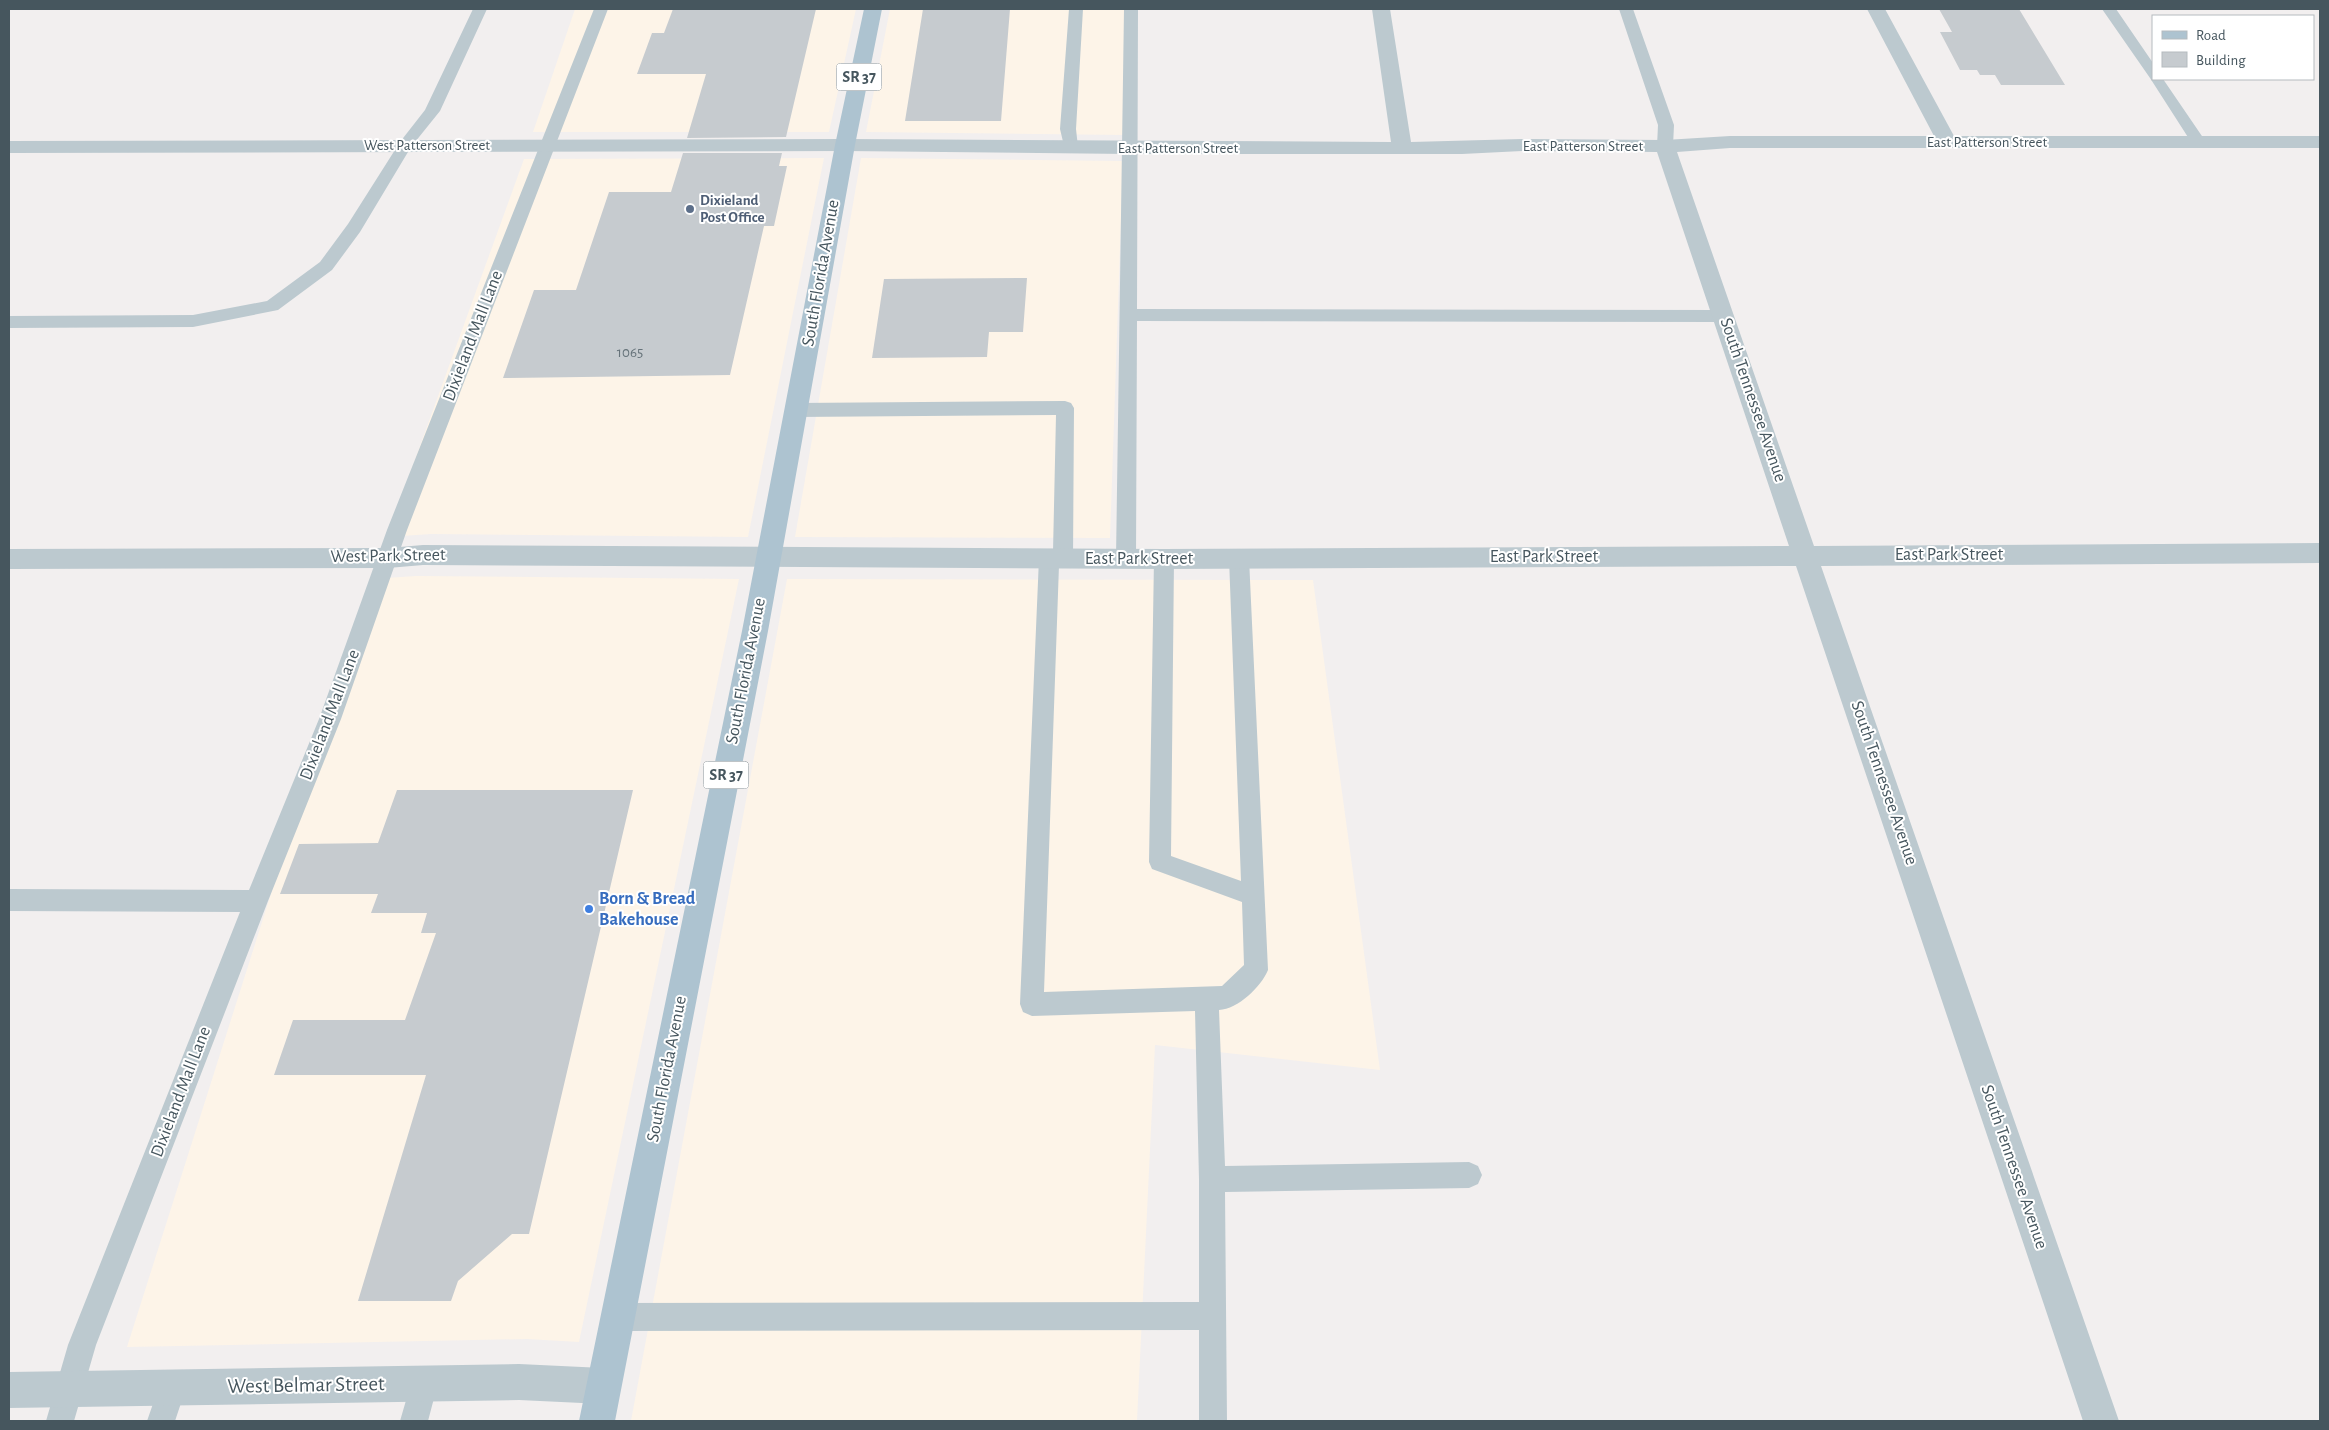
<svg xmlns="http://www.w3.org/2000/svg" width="2329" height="1430" font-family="'Alegreya Sans',sans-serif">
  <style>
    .commercial { fill: #fdf4e8 }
    .building { fill: #c6cbcf }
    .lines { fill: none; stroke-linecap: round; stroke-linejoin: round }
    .service { fill: #bcc9cf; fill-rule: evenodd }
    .minor { fill: #bcc9cf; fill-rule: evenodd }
    .primary { fill: #adc3d0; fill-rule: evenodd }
    .service-dot { fill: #5c6f8a; stroke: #fff; stroke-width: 2 }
    .shop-dot { fill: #3f7fe0; stroke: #fff; stroke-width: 2 }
    .labels { text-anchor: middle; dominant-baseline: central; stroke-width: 4; stroke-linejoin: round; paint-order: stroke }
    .far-street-label { font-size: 15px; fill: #46565e; stroke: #fff }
    .far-service-label { font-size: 15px; font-weight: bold; fill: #4e5e75; stroke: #fff; text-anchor: start }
    .number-label { font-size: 15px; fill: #66737a }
    .shield { fill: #fff; stroke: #7e898e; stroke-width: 1 }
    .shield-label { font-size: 16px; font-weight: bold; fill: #46565e }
    .street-label { font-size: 18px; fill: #46565e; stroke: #fff }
    .shop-label { font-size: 18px; font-weight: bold; fill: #366cbe; stroke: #fff; text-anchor: start }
    .near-street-label { font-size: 21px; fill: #46565e; stroke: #fff }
  </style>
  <rect width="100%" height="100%" fill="#f2efef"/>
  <path class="commercial" d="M 575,9 L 856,9 L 829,132 L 533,132 Z
    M 890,9 L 1129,9 L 1125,135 L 866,132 Z
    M 824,158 L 748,537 L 431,534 L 387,537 L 524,159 Z
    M 861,158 L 1123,161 L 1110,538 L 795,537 Z
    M 416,576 L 739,579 L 579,1342 L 527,1339 L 127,1347 L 371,579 Z
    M 787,579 L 1313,580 L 1380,1070 L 1155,1045 L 1137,1421 L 631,1421 Z"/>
  <path class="building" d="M 673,9 L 816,9 L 786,137 L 687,138 L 706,74 L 637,74 L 652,33 L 664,33 Z
    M 923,9 L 1010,9 L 1001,121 L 905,121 Z
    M 1939,9 L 2019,9 L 2065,85 L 2001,85 L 1995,75 L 1980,75 L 1977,70 L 1960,70 L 1940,32 L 1952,32 Z
    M 683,153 L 782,153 L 779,166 L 787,166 L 774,226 L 764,226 L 730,375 L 503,378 L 534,290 L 576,290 L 609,192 L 671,192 Z
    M 1027,278 L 1023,332 L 989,332 L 987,357 L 872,358 L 884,279 Z
    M 397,790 L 633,790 L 529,1234 L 512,1234 L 458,1281 L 451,1301 L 358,1301 L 426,1075 L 274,1075 L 293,1020 L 405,1020 L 436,933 L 421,933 L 427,913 L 371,913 L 378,894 L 280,894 L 299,844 L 378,843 Z"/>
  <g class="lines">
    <path class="service" d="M 473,9 L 487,9 L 440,111 L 411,147 L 360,232 L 332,270 L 278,310 L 193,327 L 9,328 L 9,316 L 193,315 L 267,301 L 320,262 L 348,224 L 400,142 L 425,110 Z
      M 594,9 L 608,9 L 407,530 L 341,719 L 268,901 L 96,1345 L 74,1421 L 46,1421 L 68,1345 L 240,912 L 9,911 L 9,889 L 249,890 L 319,719 L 387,530 Z
      M 1069,9 L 1083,9 L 1076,129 L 1078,147 L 1075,150 L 1065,150 L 1060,129 Z
      M 1124,9 L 1138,9 L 1137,309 L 1724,310 L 1730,312 L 1733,316 L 1730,320 L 1724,322 L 1137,321 L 1136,559 L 1133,565 L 1126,567 L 1119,565 L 1116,559 Z
      M 1619,9 L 1633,9 L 1674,125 L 1673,146 L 1670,149 L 1660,149 L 1657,146 L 1658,125 Z
      M 2102,9 L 2116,9 L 2153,63 L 2153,79 L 2163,79 L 2206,142 L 2203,145 L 2193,145 L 2150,78 Z
      M 1065,401 L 1071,403 L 1074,408 L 1073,559 L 1070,565 L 1063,567 L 1059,565 L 1044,992 L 1222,986 L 1244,965 L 1242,902 L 1152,869 L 1149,862 L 1154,559 L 1157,553 L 1164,551 L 1171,553 L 1174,559 L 1171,856 L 1241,881 L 1229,558 L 1232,552 L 1239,550 L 1246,552 L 1249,558 L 1268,970 C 1261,987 1238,1009 1219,1010 L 1225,1166 L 1469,1162 L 1478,1166 L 1482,1175 L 1478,1184 L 1469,1188 L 1225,1192 L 1227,1421 L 1199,1421 L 1199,1330 L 617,1331 L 607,1327 L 603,1317 L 607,1307 L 617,1303 L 1199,1302 L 1199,1179 L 1195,1011 L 1032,1016 L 1023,1012 L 1020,1004 L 1039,558 L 1042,552 L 1049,550 L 1053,552 L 1056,415 L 796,417 L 790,415 L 787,410 L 790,405 L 796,403 Z
      M 424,1369 L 434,1373 L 438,1383 L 428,1421 L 400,1421 L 414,1373 Z
      M 172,1374 L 182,1378 L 186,1388 L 175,1421 L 147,1421 L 162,1378 Z"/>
    <path class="minor" d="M 1372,9 L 1390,9 L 1411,142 L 1522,139 L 1665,140 L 1730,136 L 1934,136 L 1867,9 L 1885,9 L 1954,136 L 2320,136 L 2320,148 L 1730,148 L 1677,152 L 1814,546 L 2320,543 L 2320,563 L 1821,566 L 2119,1421 L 2083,1421 L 1796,566 L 1164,569 L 423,565 L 388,568 L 9,569 L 9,549 L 388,548 L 423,545 L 1164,549 L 1789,546 L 1657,152 L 1522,151 L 1462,154 L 1129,154 L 845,151 L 9,153 L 9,141 L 845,139 L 1391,142 Z
      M 519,1364 L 603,1368 L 616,1373 L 621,1386 L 616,1399 L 603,1404 L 519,1400 L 9,1408 L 9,1372 Z"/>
    <path class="primary" d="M 864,9 L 882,9 L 855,145 L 768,631 L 615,1421 L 579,1421 L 742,631 L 835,145 Z"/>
  </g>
  <circle class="service-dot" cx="690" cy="209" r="5"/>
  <circle class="shop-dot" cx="589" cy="909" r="5"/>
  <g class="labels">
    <g class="far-street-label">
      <text x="1987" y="142">East Patterson Street</text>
      <text x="427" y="145">West Patterson Street</text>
      <text x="1583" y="146">East Patterson Street</text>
      <text x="1178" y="148">East Patterson Street</text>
    </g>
    <g class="far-service-label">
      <text x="700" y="200">Dixieland<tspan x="700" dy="17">Post Office</tspan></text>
    </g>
    <g class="number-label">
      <text x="630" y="352">1065</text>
    </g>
    <g class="shield">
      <rect x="836.5" y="63.5" width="45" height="27" rx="4"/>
      <rect x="703.5" y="761.5" width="45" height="27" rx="4"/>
    </g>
    <g class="shield-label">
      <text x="859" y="77">SR 37</text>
      <text x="726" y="775">SR 37</text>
    </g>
    <g class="street-label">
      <text transform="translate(821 273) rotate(-80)">South Florida Avenue</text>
      <text transform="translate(473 336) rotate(-69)">Dixieland Mall Lane</text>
      <text transform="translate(1753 400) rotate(71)">South Tennessee Avenue</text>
      <text x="1949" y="555">East Park Street</text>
      <text transform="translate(388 556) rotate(-1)">West Park Street</text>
      <text x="1544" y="557">East Park Street</text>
      <text x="1139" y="559">East Park Street</text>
      <text transform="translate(746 671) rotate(-79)">South Florida Avenue</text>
      <text transform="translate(330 715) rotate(-69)">Dixieland Mall Lane</text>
      <text transform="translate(1884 783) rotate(71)">South Tennessee Avenue</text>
      <text transform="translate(667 1069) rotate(-79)">South Florida Avenue</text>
      <text transform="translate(181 1092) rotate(-69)">Dixieland Mall Lane</text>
      <text transform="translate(2014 1167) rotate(71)">South Tennessee Avenue</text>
    </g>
    <g class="shop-label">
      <text x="599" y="899">Born &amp; Bread<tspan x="599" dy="21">Bakehouse</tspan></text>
    </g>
    <g class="near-street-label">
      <text transform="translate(306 1385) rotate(-1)">West Belmar Street</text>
    </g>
  </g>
  <rect width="2329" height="1430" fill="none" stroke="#46565e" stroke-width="20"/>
  <rect x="2152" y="15" width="162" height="65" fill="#ffffff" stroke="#b5bbbf"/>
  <rect x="2162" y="31" width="25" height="8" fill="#adc3d0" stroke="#b5bbbf"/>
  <text x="2196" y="40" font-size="15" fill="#46565e">Road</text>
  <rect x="2162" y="52" width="25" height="15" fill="#c6cbcf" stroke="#b5bbbf"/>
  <text x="2196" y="65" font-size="15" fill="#46565e">Building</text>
</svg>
